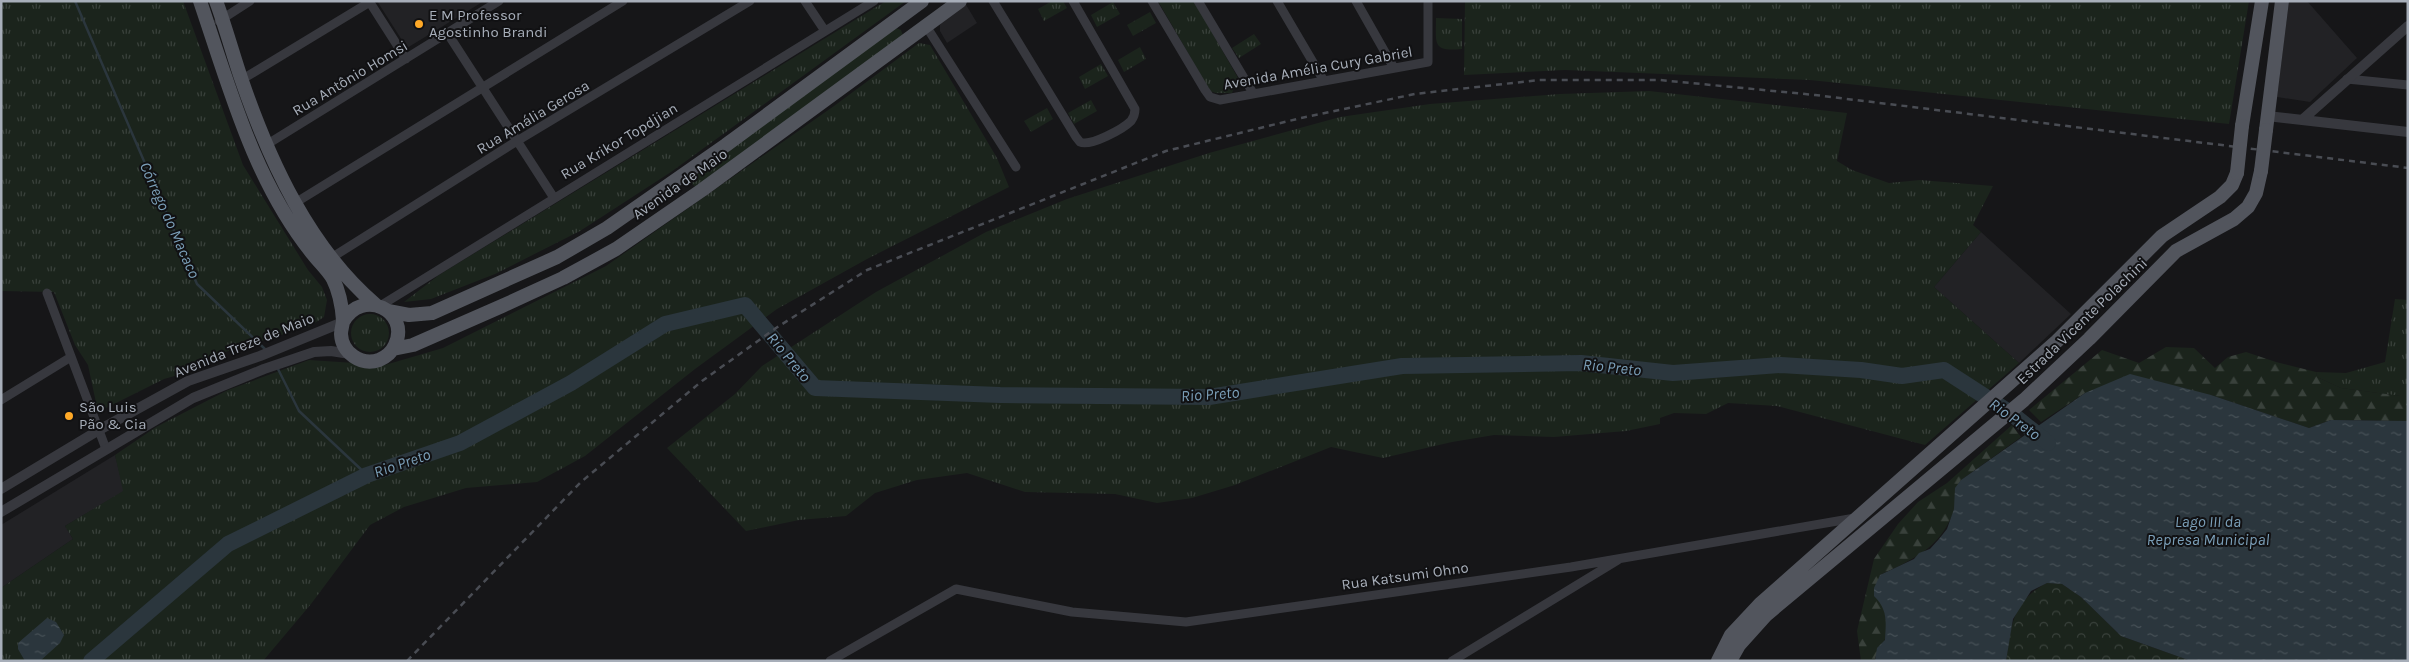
<svg xmlns="http://www.w3.org/2000/svg" width="2409" height="662" font-family="Karla,sans-serif">
  <style>
    .built { fill: #222225 }
    .grass { fill: url(#grass-tufts) }
    .forest { fill: url(#forest-firs) }
    .park { fill: url(#park-crowns) }
    .water { fill: url(#water-ripples) }
    .lines { fill: none; stroke-linecap: round; stroke-linejoin: round }
    .stream { stroke: #2b363d; stroke-width: 2.5 }
    .river { stroke: #2b363d; stroke-width: 16 }
    .minor { stroke: #37383e; stroke-width: 9 }
    .tertiary { stroke: #37383e; stroke-width: 10 }
    .primary { stroke: #52555d; stroke-width: 14 }
    .rail { stroke: #494c53; stroke-width: 2.5; stroke-dasharray: 6 5; stroke-linecap: butt }
    .primary-bridge { stroke: #52555d; stroke-width: 14 }
    .poi-dot { fill: #ffa927; stroke: #111113; stroke-width: 2 }
    .labels { text-anchor: middle; dominant-baseline: central; stroke-width: 4; stroke-linejoin: round; paint-order: stroke }
    .poi-label { font-size: 15px; fill: #a7aeb9; stroke: #111113; text-anchor: start }
    .street-label { font-size: 15px; fill: #a7aeb9; stroke: #111113 }
    .water-label { font-size: 16px; font-style: italic; fill: #7b9fb8; stroke: #111113 }
  </style>
  <defs>
    <pattern id="grass-tufts" width="24" height="20" patternUnits="userSpaceOnUse" patternTransform="scale(1.25)"><rect width="24" height="20" fill="#1b241c"/><path d="M3 7l-1-3M5 7V3M7 7l1-3M15 17l-1-3M17 17v-4M19 17l1-3" fill="none" stroke="#39413b"/></pattern>
    <pattern id="forest-firs" width="22" height="20" patternUnits="userSpaceOnUse" patternTransform="scale(1.25)"><rect width="22" height="20" fill="#1b241c"/><path d="M5 1l3.5 6h-7zM16 11l3.5 6h-7z" fill="#39413b"/></pattern>
    <pattern id="park-crowns" width="20" height="18" patternUnits="userSpaceOnUse" patternTransform="scale(1.25)"><rect width="20" height="18" fill="#1b241c"/><path d="M2 6a3 3 0 1 1 6 0M12 15a3 3 0 1 1 6 0" fill="none" stroke="#39413b"/></pattern>
    <pattern id="water-ripples" width="26" height="14" patternUnits="userSpaceOnUse" patternTransform="scale(1.25)"><rect width="26" height="14" fill="#2b363d"/><path d="M2 4q2-2 4 0t4 0M15 11q2-2 4 0t4 0" fill="none" stroke="#475157"/></pattern>
  </defs>
  <rect width="100%" height="100%" fill="#161618"/>
  <path class="built" d="M 377,1 L 484,1 L 407,48 Z
    M 2289,1 L 2307,1 L 2357,58 L 2310,102 L 2277,97 Z
    M 965,3 L 977,23 L 947,43 L 940,31 L 940,25 L 945,15 Z
    M 1981,232 L 2071,314 L 2019,363 L 1934,287 Z
    M 115,455 L 124,491 L 65,526 L 73,539 L 1,588 L 1,525 Z"/>
  <path class="grass" d="M 1,1 L 183,1 L 243,165 L 308,270 L 322,287 L 327,300 L 324,317 L 310,326 L 212,356 L 178,375 L 164,379 L 98,412 L 88,365 L 75,345 L 54,292 L 1,291 Z
    M 886,1 L 906,1 L 671,172 L 580,231 L 495,274 L 431,299 L 404,302 L 439,275 Z
    M 1052,1 L 1063,1 L 1067,8 L 1044,21 L 1038,9 Z
    M 1158,1 L 1194,1 L 1238,78 L 1232,93 L 1216,93 L 1210,91 Z
    M 1465,1 L 2249,1 L 2229,124 L 1810,80 L 1565,70 L 1464,75 Z
    M 1113,2 L 1120,14 L 1097,27 L 1091,15 Z
    M 1150,12 L 1156,23 L 1133,36 L 1127,25 Z
    M 1436,18 L 1462,19 L 1462,49 C 1432,52 1436,44 1436,18 Z
    M 896,28 L 901,30 L 903,36 L 697,188 L 688,181 Z
    M 1254,34 L 1261,44 L 1239,58 L 1232,48 Z
    M 919,43 L 930,45 L 997,158 L 1009,187 L 867,259 L 777,309 L 695,369 L 585,456 L 537,482 L 466,488 L 404,507 L 370,525 L 311,604 L 263,661 L 1,661 L 1,588 L 73,539 L 65,526 L 123,491 L 115,455 L 156,427 L 228,390 L 309,360 L 385,365 L 443,348 L 606,266 L 834,106 Z
    M 1140,47 L 1146,59 L 1124,72 L 1118,60 Z
    M 1101,64 L 1108,76 L 1085,89 L 1079,77 Z
    M 1649,91 L 1847,113 L 1837,161 L 1852,170 L 1889,183 L 1920,180 L 1993,186 L 1973,225 L 1981,232 L 1934,287 L 2019,363 L 1925,445 L 1777,406 L 1728,403 L 1706,414 L 1674,413 L 1660,418 L 1660,424 L 1626,431 L 1554,437 L 1494,435 L 1452,442 L 1383,458 L 1331,447 L 1235,485 L 1192,498 L 1157,503 L 1115,494 L 1025,492 L 967,473 L 917,480 L 875,493 L 846,516 L 799,520 L 746,531 L 667,448 L 735,394 L 762,366 L 876,292 L 986,232 L 1067,199 L 1209,153 L 1340,117 L 1430,104 L 1560,94 Z
    M 1091,100 L 1097,111 L 1074,124 L 1068,113 Z
    M 1047,108 L 1053,119 L 1031,132 L 1024,121 Z
    M 2395,299 L 2408,300 L 2408,408 L 2400,396 L 2341,388 L 2317,377 L 2316,372 L 2346,373 L 2385,362 Z
    M351 333a19 19 0 1 1 38 0a19 19 0 1 1-38 0Z"/>
  <path class="forest" d="M 2166,347 L 2194,348 L 2215,368 L 2228,357 L 2246,352 L 2276,362 L 2316,372 L 2317,377 L 2341,388 L 2401,396 L 2408,408 L 2408,421 L 2331,420 L 2309,428 L 2211,395 L 2085,393 L 2041,422 L 2029,410 L 2102,350 L 2139,363 Z
    M 2012,425 L 2021,437 L 1961,480 C 1953,491 1957,501 1953,513 C 1939,549 1913,559 1880,575 C 1881,592 1890,623 1885,639 C 1883,647 1875,652 1875,661 L 1861,661 L 1857,631 L 1874,559 L 1898,524 L 1918,502 L 1947,483 Z"/>
  <path class="park" d="M 2047,583 L 2062,584 L 2081,597 L 2121,636 L 2191,661 L 2006,661 C 2012,625 2011,602 2047,583 Z"/>
  <path class="water" d="M 2130,374 L 2211,395 L 2309,428 L 2331,420 L 2408,421 L 2408,661 L 2191,661 L 2121,636 L 2081,597 L 2062,584 L 2047,583 L 2031,591 L 2013,619 L 2006,661 L 1875,661 L 1877,648 L 1885,640 C 1886,621 1888,610 1874,596 L 1874,588 L 1880,575 L 1914,559 L 1919,553 L 1930,549 L 1939,539 L 1947,529 L 1954,509 L 1955,488 L 1961,480 L 2085,393 Z
    M 47,618 L 56,622 L 64,635 L 60,643 L 40,661 L 25,661 L 18,649 L 18,643 Z"/>
  <g class="lines">
    <path class="stream" d="M 75,1 L 197,284 L 266,350
      M 277,367 L 299,411 L 367,475"/>
    <path class="river" d="M 91,661 L 228,544 L 367,475 L 460,443 L 571,383 L 665,324 L 745,305 L 815,388 L 1000,395 L 1209,397 L 1402,366 L 1581,363 L 1673,373 L 1781,365 L 1861,370 L 1902,376 L 1944,370 L 2012,414 L 2048,443"/>
    <path class="minor" d="M 369,1 L 406,59
      M 805,1 L 825,31
      M 993,1 L 1076,137 L 1080,142 C 1090,147 1123,129 1131,121 C 1134,117 1135,113 1135,109 L 1073,1
      M 1152,1 L 1205,90 L 1210,97 L 1220,100 L 1428,62 L 1428,1
      M 1198,1 L 1253,93
      M 1277,1 L 1324,81
      M 1356,1 L 1394,68
      M 219,21 L 250,1
      M 926,26 L 1016,167
      M 448,34 L 554,198
      M 2347,79 L 2408,85
      M 241,80 L 370,2
      M 266,145 L 499,1
      M 295,203 L 623,1
      M 331,258 L 517,141 L 750,1
      M 47,293 L 106,449
      M 380,306 L 874,1
      M 1,400 L 71,357
      M 830,661 L 956,589 L 1072,612 L 1186,622 L 1571,567 L 1855,518
      M 1452,661 L 1618,560"/>
    <path class="tertiary" d="M 2267,116 L 2408,132
      M 2302,120 L 2408,26
      M 1,489 L 99,430 L 188,381 L 260,356 L 343,322
      M 1,512 L 193,398 L 264,369 L 314,352 L 331,351 L 350,354"/>
    <path class="primary" d="M 200,1 C 229,86 254,181 312,253 C 318,261 328,270 333,279 C 339,291 342,306 343,320 C 343,325 341,329 341,334 C 342,353 361,366 379,360 C 386,357 392,352 395,345 C 411,311 362,287 343,322
      M 216,1 C 226,28 233,55 242,81 C 270,162 309,248 376,305
      M 2242,126 L 2262,1
      M 2266,130 L 2282,1
      M 388,311 L 409,315 L 432,313 L 557,257 L 607,228 L 726,145 L 922,1
      M 393,349 L 413,345 L 502,306 L 563,278 L 616,249 L 702,190 L 960,1
      M 1718,661 L 1731,635 L 1760,604 L 2057,341 L 2162,236 L 2220,197 L 2232,185 L 2237,173
      M 1730,661 L 1739,645 L 1766,615 L 2024,400 L 2089,339 L 2176,251 L 2234,219 L 2248,207 L 2256,193 L 2261,171"/>
    <path class="rail" d="M 407,661 L 581,482 L 702,381 L 776,328 L 867,270 L 1166,151 L 1301,118 L 1415,94 L 1539,80 L 1660,80 L 1815,95 L 2408,168"/>
    <path class="primary-bridge" d="M 2261,171 L 2266,130
      M 2237,173 L 2242,126"/>
  </g>
  <g class="poi-dot">
    <circle cx="419" cy="24" r="5"/>
    <circle cx="69" cy="416" r="5"/>
  </g>
  <g class="labels">
    <g class="poi-label">
      <text x="429" y="15">E M Professor<tspan x="429" dy="17">Agostinho Brandi</tspan></text>
      <text x="79" y="407">São Luis<tspan x="79" dy="17">Pão &amp; Cia</tspan></text>
    </g>
    <g class="street-label">
      <text transform="translate(1318 68) rotate(-10)">Avenida Amélia Cury Gabriel</text>
      <text transform="translate(350 78) rotate(-31)">Rua Antônio Homsi</text>
      <text transform="translate(533 117) rotate(-31)">Rua Amália Gerosa</text>
      <text transform="translate(619 141) rotate(-31)">Rua Krikor Topdjian</text>
      <text transform="translate(680 184) rotate(-35)">Avenida de Maio</text>
      <text transform="translate(2082 321) rotate(-44)">Estrada Vicente Polachini</text>
      <text transform="translate(244 345) rotate(-22)">Avenida Treze de Maio</text>
      <text transform="translate(1405 576) rotate(-8)">Rua Katsumi Ohno</text>
    </g>
    <g class="water-label">
      <text transform="translate(170 220) rotate(66)">Córrego do Macaco</text>
      <text transform="translate(789 357) rotate(50)">Rio Preto</text>
      <text transform="translate(1612 367) rotate(6)">Rio Preto</text>
      <text transform="translate(1210 394) rotate(-4)">Rio Preto</text>
      <text transform="translate(2015 419) rotate(36)">Rio Preto</text>
      <text transform="translate(402 463) rotate(-19)">Rio Preto</text>
      <text x="2208" y="521">Lago III da<tspan x="2208" dy="18">Represa Municipal</tspan></text>
    </g>
  </g>
  <rect width="2409" height="662" fill="none" stroke="#a7aeb9" stroke-width="5"/>
</svg>
